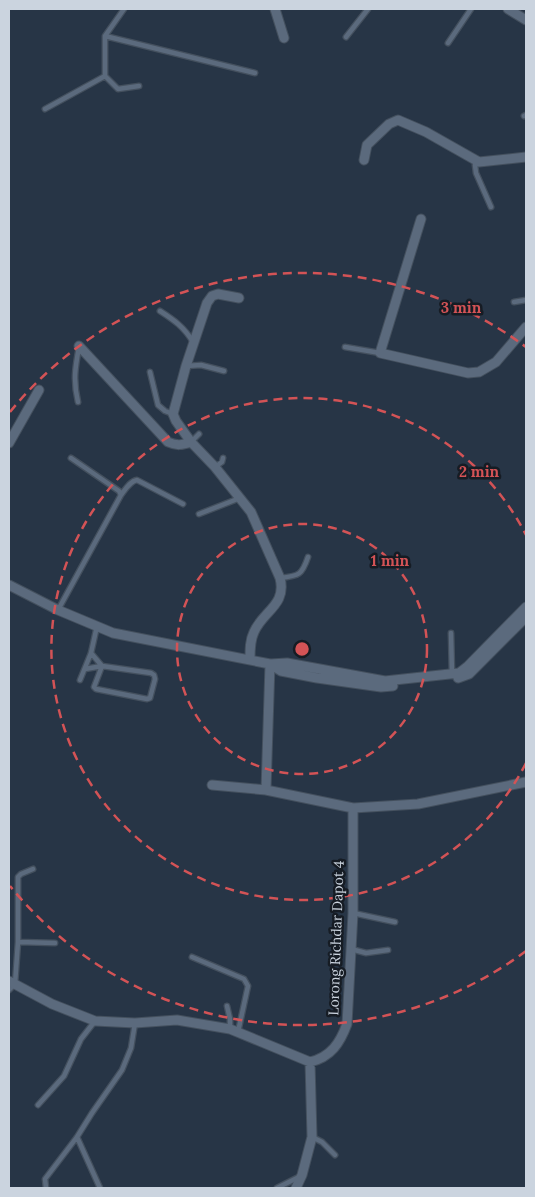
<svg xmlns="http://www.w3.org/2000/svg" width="535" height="1197" font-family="Lora,serif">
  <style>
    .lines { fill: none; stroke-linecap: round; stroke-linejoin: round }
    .lane-casing { stroke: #44505e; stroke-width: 7 }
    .street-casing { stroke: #44505e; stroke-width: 11 }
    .lane { stroke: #5b6a7d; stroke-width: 4.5 }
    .street { stroke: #5b6a7d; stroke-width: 9 }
    .ring { fill: none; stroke: #d35356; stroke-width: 2.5; stroke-dasharray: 9 6 }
    .labels { text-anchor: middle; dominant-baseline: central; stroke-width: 5; stroke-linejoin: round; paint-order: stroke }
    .street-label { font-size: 14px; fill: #cbd4df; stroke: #161c24 }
    .centre { fill: #d35356; stroke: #161c24; stroke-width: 2.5 }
    .ring-label { font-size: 15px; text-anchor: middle; font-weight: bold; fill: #d35356; stroke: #161c24; stroke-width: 5; stroke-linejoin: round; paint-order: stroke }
  </style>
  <rect width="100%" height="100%" fill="#273546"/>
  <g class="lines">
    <g class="lane-casing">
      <path id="lane" d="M 105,36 L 255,73
        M 346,37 L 368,9
        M 448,43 L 471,9
        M 105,76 L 118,89 L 139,86
        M 45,109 L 105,76 L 105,36 L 124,9
        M 524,116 L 526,115
        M 475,165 L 476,173 L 491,207
        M 514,302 L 526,300
        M 160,311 C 174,320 184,327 193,342
        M 345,347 L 380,353
        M 186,366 L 201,365 L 224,371
        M 150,372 L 158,405 L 165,411 L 173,414
        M 78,402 C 73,381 75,368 79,347
        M 191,442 L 199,434
        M 215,467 L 222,462 L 223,458
        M 121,495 C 125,490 130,481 137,480 L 183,504
        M 199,514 L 240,498
        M 280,578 C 299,576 302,575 308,557
        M 58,610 L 121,495 L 119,491 L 71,458
        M 451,633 L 452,674
        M 91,653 L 102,666 L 151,673 L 154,675 L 155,679 L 150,698 L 147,699 L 96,689 L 94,687 L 102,666
        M 85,669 L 102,666
        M 80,680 L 91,653 L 97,626
        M 353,913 L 395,922
        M 18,942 L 55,943
        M 351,949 L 366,953 L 388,950
        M 192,957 L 244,979 L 248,986 L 238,1032
        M 9,990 L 15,984 L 18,942 L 18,877 L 21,874 L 33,869
        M 227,1006 L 230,1019 L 230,1029
        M 38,1105 L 64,1076 L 81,1039 L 95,1021
        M 77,1137 L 100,1188
        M 312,1137 L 322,1142 L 335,1155
        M 46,1188 L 45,1179 L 77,1137 L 92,1113 L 122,1070 L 131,1048 L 135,1023
        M 277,1188 L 299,1177"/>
    </g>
    <g class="street-casing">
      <path id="street" d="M 275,9 L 284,38
        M 508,9 L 526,20
        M 364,160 L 367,145 L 389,124 L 398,120 L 426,132 L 479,162 L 526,157
        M 421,219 L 380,353 L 468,373 L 479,372 L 496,362 L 526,327
        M 239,298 L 218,294 L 212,296 L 207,303 L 186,366 L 173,414 L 176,421 L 191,442 L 215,467 L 251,512 L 280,578 C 287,605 263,611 254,632 C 250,640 250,649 250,659
        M 79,346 L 168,442 C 177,446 182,445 191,442
        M 9,443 L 39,390
        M 9,585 L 58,610 L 113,633 L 270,664 L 287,663 L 385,681 L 459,673 L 468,666 L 526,607
        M 270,664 L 281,671 L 317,678 L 381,687 L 393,686
        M 458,678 L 469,674 L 526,617
        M 212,785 L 266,790 L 353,808 L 418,804 L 526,782
        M 266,790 L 270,664
        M 9,981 L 52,1004 L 95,1021 L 135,1023 L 177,1020 L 230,1029 L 310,1062 C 331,1057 340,1043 347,1024 L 353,913 L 353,808
        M 296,1188 L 302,1175 L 312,1137 L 310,1062"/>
    </g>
    <use href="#lane" class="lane"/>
    <use href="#street" class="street"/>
  </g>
  <g class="ring">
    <circle cx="302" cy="649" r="125"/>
    <path d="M526 763A251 251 0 1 1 526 535"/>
    <path d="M526 951A376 376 0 0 1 10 886M10 412A376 376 0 0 1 526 347"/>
  </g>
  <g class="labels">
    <g class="street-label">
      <text transform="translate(336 938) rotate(-88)">Lorong Richdar Dapot 4</text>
    </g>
  </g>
  <circle cx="302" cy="649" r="8" class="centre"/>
  <g class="ring-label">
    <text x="461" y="313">3 min</text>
    <text x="479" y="477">2 min</text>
    <text x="390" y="566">1 min</text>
  </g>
  <rect width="535" height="1197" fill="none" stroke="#cbd4df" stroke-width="20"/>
</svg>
